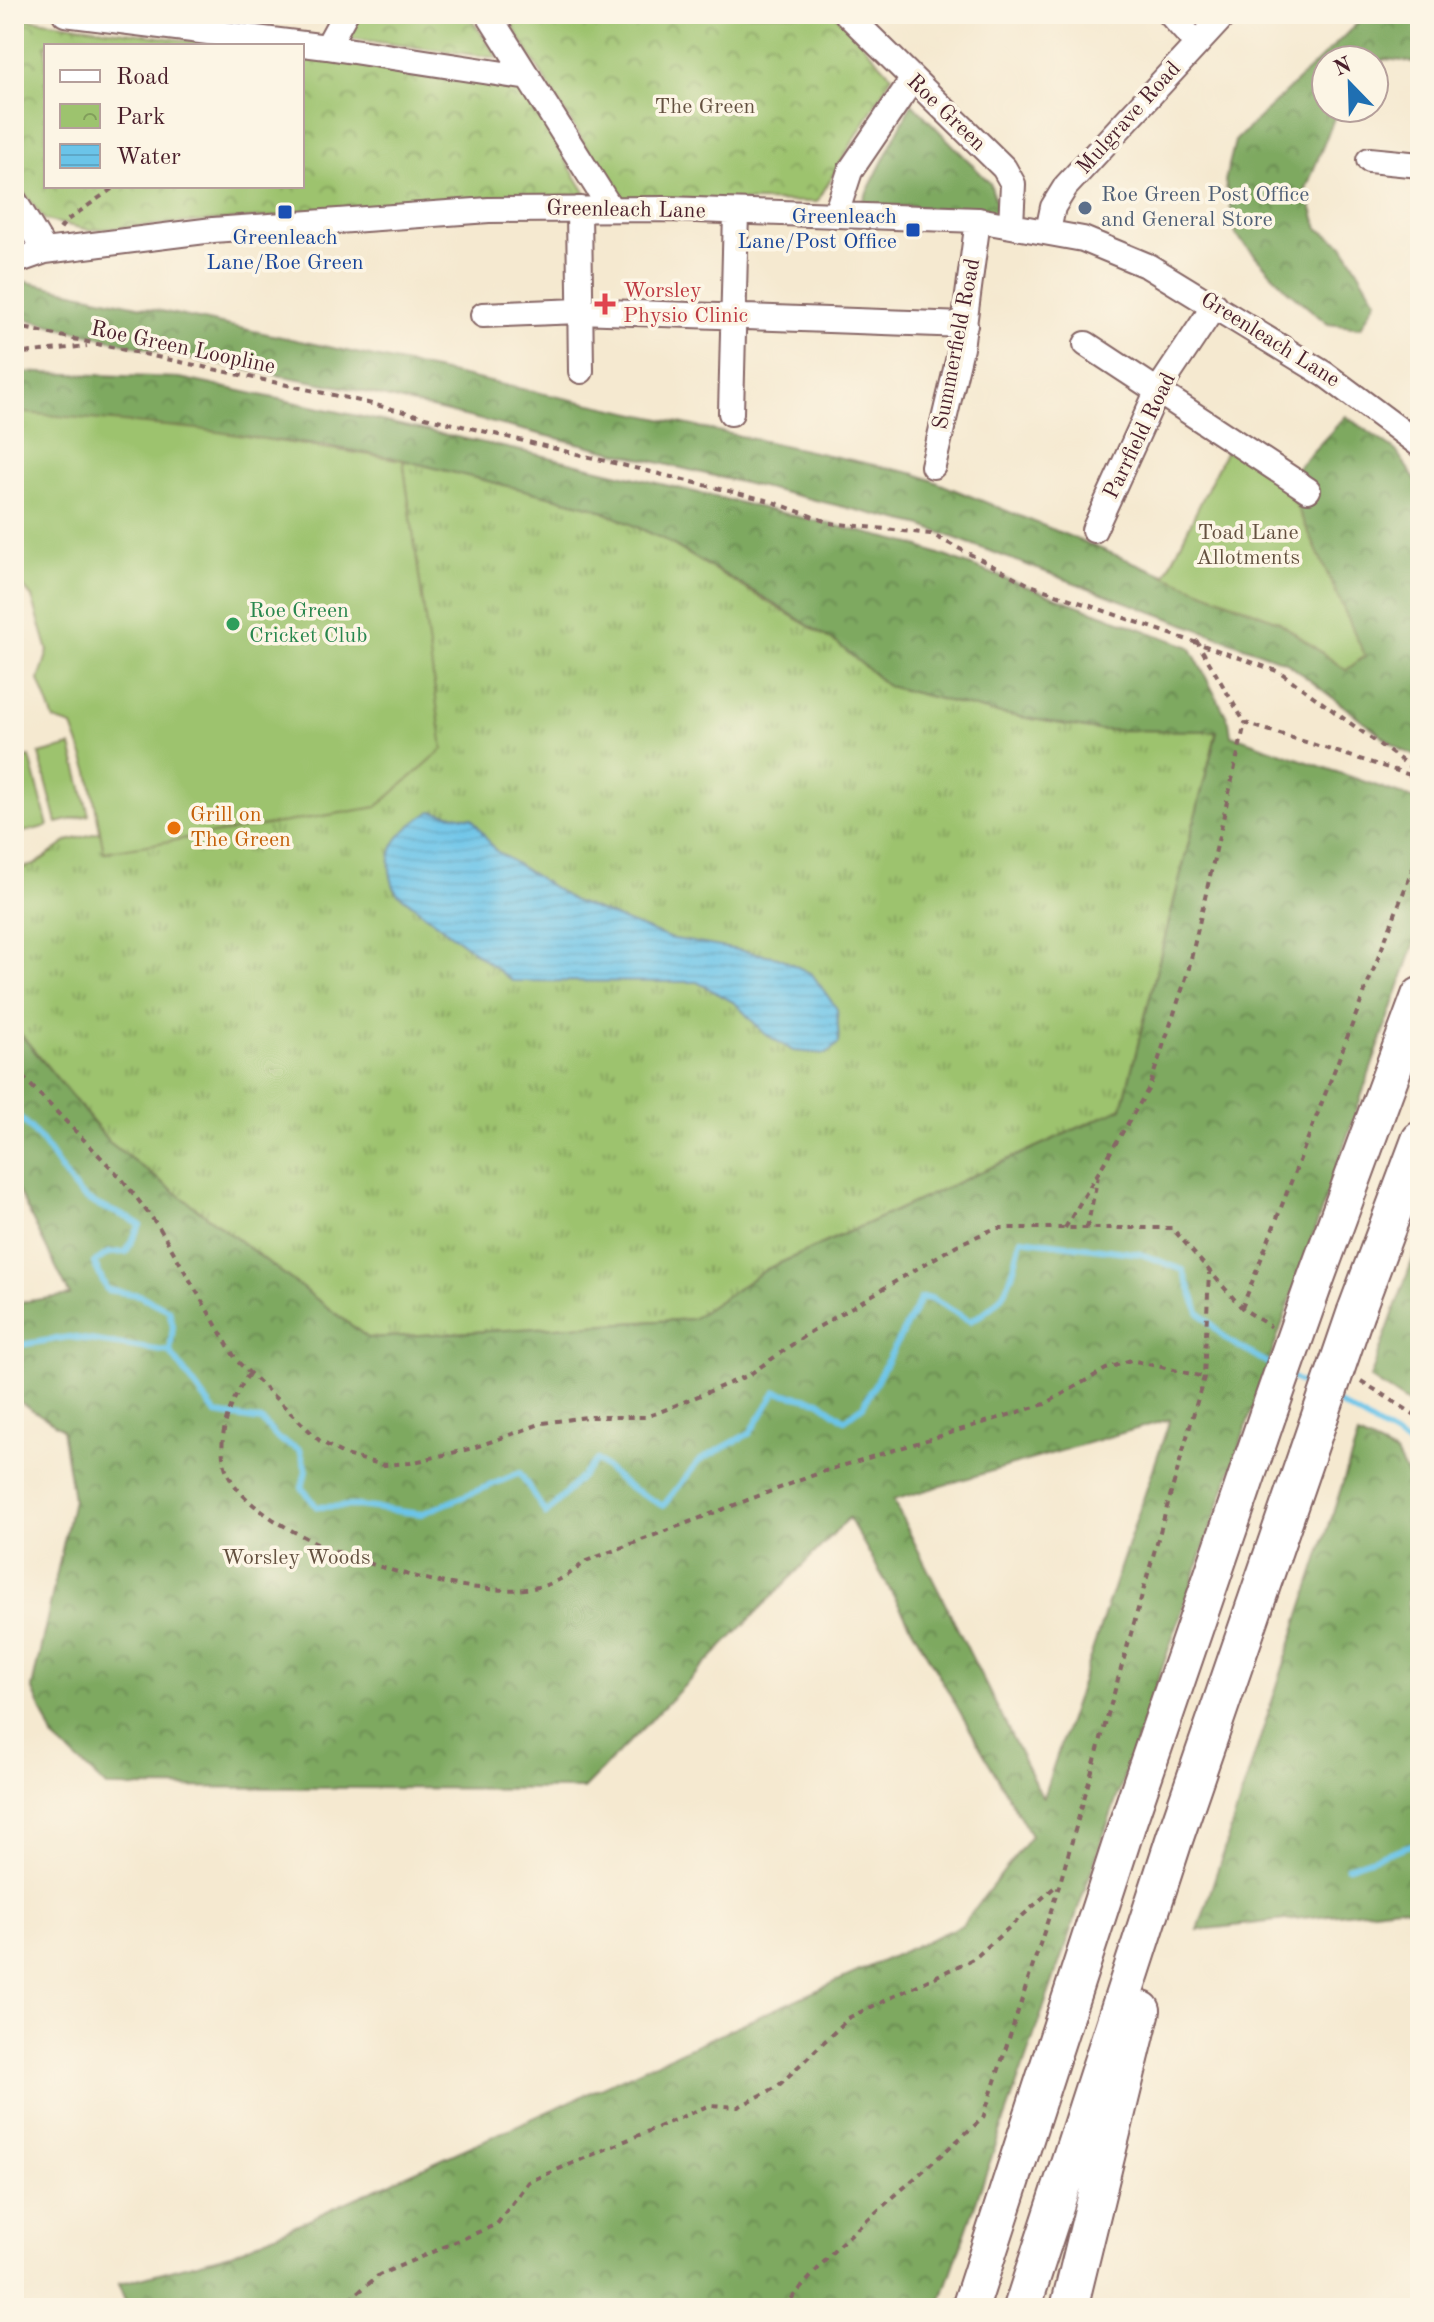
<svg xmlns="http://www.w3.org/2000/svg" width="1434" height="2322" font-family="'Old Standard TT',serif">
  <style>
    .grass { fill: url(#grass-tufts); stroke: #74714c; stroke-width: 2 }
    .forest { fill: url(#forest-crowns); stroke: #646446; stroke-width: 2; fill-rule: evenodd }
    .park { fill: url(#park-crowns); stroke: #74714c; stroke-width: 2 }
    .garden { fill: #9dc36e; stroke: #74714c; stroke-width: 2 }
    .water { fill: url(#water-rules); stroke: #5a728a; stroke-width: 2 }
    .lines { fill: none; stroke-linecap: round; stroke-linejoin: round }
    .stream { stroke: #6bc4e9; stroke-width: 6 }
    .minor-casing { stroke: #866665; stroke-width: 28 }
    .highway-casing { stroke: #866665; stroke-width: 40 }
    .path { stroke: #866665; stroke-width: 4; stroke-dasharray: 6 6; stroke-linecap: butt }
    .minor { stroke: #fff; stroke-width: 24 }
    .highway { stroke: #fff; stroke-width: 36 }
    .highway-bridge-casing { stroke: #866665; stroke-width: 40; stroke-linecap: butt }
    .highway-bridge { stroke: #fff; stroke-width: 36 }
    .service-dot { fill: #5c6f8a; stroke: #fcf5e5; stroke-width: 3 }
    .transit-dot { fill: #1a4fb4; stroke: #fcf5e5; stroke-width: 3 }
    .health-dot { fill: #e0444e; stroke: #fcf5e5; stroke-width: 3 }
    .leisure-dot { fill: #2e9e5b; stroke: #fcf5e5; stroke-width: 3 }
    .food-dot { fill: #e8710a; stroke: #fcf5e5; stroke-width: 3 }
    .labels { text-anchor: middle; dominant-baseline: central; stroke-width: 7; stroke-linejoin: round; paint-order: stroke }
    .park-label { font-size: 22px; fill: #63503f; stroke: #fcf5e5 }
    .street-label { font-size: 22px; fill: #4a1f2b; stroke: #fcf5e5 }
    .service-label { font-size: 22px; fill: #4e5e75; stroke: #fcf5e5; text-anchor: start }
    .transit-label { font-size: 22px; fill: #164399; stroke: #fcf5e5; text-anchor: end }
    .health-label { font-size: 22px; fill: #be3a42; stroke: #fcf5e5; text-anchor: start }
    .leisure-label { font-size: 22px; fill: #27864d; stroke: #fcf5e5; text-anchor: start }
    .food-label { font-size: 22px; fill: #c56008; stroke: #fcf5e5; text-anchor: start }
  </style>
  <defs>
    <pattern id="grass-tufts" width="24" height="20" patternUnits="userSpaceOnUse" patternTransform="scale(2)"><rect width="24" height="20" fill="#9dc36e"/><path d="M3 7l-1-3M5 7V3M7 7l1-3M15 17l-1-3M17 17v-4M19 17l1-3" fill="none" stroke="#829e5b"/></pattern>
    <pattern id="forest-crowns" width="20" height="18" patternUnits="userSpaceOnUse" patternTransform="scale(2)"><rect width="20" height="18" fill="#7ea961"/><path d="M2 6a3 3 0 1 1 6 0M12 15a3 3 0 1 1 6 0" fill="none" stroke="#698950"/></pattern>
    <pattern id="park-crowns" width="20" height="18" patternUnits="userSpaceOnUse" patternTransform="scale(2)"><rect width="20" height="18" fill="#9dc36e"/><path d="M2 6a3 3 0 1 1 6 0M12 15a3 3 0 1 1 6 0" fill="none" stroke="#829e5b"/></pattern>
    <pattern id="water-rules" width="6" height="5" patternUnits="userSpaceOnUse" patternTransform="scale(2)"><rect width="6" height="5" fill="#6bc4e9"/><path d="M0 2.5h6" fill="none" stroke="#5ea8c8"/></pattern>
  </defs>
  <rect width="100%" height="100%" fill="#fcf5e5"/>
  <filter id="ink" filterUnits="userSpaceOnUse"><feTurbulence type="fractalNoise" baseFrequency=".0125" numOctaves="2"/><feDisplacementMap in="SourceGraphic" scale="16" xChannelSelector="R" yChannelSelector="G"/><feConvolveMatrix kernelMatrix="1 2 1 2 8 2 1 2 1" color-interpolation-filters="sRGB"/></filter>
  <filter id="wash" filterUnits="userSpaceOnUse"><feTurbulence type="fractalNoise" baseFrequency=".006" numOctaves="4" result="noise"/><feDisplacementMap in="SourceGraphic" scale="32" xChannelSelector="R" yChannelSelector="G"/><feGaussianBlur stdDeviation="1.8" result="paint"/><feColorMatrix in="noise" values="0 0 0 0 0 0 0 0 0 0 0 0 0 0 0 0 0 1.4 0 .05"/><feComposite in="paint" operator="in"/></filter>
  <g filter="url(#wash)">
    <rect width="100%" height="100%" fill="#f5e9d0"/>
    <path class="grass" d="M 403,460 L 593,507 L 663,539 L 838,644 L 888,686 L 991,712 L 1097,730 L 1217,730 L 1122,1108 L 767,1269 L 692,1319 L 368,1338 L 109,1142 L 14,1026 L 14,870 L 34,865 L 68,841 L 100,832 L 104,852 L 442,749 Z"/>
    <path class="forest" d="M 1367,14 L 1420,14 L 1420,63 L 1385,59 L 1374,66 L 1374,60 L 1326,60 L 1326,108 L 1338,108 L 1306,189 L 1318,228 L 1343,245 L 1376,300 L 1361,328 L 1328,324 L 1287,290 L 1236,235 L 1225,181 L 1235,141 Z
      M 912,103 L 990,183 L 999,212 L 861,204 Z
      M 22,281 L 916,474 L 1278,621 L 1346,670 L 1364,656 L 1285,481 L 1346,416 L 1396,451 L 1420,487 L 1420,757 L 1401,750 L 1286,662 L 923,526 L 348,388 L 184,358 L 14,316 L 14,285 Z
      M 14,372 L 180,378 L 540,455 L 912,544 L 1190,647 L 1229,721 L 1231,735 L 1420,801 L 1420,928 L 939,2308 L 128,2308 L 118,2284 L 231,2254 L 962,1925 L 1031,1836 L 849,1518 L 583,1789 L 107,1787 L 54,1739 L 32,1688 L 73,1499 L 62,1429 L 14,1398 L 14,1303 L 70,1295 L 14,1183 L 14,1026 L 109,1142 L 368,1338 L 692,1319 L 767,1269 L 1122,1108 L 1217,731 L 1097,730 L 991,712 L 888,686 L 838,644 L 765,598 L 663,539 L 593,507 L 403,460 L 327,446 L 14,412 ZM 1170,1419 L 1043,1797 L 1042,1797 L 893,1500 Z
      M 1420,1239 L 1420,1411 L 1370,1378 Z
      M 1358,1436 L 1396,1454 L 1420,1500 L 1420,1550 L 1408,1602 L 1420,1654 L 1420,1912 L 1399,1907 L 1198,1930 Z"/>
    <path class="park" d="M 359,14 L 468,14 L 498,58 L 347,38 Z
      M 505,14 L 835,14 L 892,76 L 817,202 L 618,199 Z
      M 14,17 L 227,46 L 46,46 L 46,186 L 302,186 L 302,56 L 520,86 L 586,194 L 89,230 L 45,220 L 14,180 Z"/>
    <path class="garden" d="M 14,412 L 198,429 L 403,460 L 443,749 L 377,807 L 104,852 L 89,772 L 72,726 L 54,720 L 39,680 L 48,651 L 32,597 L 14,575 Z
      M 1228,446 L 1285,481 L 1365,656 L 1346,670 L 1278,621 L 1165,576 Z
      M 71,746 L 89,815 L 57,823 L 39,754 Z
      M 30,757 L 48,826 L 16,834 L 14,761 Z"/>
    <path class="water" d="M 432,811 L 472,818 L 495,850 L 574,901 L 669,938 L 778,957 L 812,974 L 837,1009 L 839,1043 L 826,1054 L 793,1051 L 764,1033 L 735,1003 L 697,982 L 512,981 L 396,892 C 379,852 397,831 432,811 Z"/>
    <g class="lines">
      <path class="stream" d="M 14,1113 C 40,1133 53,1160 72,1185 C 88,1208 118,1209 140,1225 L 126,1252 L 108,1253 L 94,1263 L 107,1290 L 139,1295 L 169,1310 L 173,1326 L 170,1352 L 216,1414 L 262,1421 L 278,1439 L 300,1450 L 306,1470 L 302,1488 L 317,1507 L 358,1506 L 421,1514 L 520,1473 L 546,1514 L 597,1460 L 624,1484 L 663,1506 L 699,1461 L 750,1433 L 776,1392 L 819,1401 L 845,1420 L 863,1406 L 921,1298 L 931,1298 L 970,1321 C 1009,1301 1012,1278 1021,1239 L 1141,1254 L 1183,1270 L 1199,1312 L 1227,1340 L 1273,1366
        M 14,1346 L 69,1337 L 170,1352
        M 1293,1378 L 1318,1392
        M 1338,1403 L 1408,1444 L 1420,1467
        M 1347,1867 L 1420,1842"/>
    </g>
  </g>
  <g filter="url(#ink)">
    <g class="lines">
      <g class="minor-casing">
        <path id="minor" d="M 65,14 L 327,47 L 345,14
          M 488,14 L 611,209
          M 847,14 L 1004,168 L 1013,184 L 1011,225
          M 1170,14 L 1196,43
          M 327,47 L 529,78
          M 1369,160 L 1420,165
          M 14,200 L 45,251
          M 579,209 L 581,371
          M 836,214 L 850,171 L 912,80
          M 1048,231 L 1053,207 L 1066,186 L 1225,14
          M 14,262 L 45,251 L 213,230 L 489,210 L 667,209 L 978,220 L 1083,239 L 1148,266 L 1326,375 L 1420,445
          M 483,315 L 579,311 L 965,325
          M 1086,344 L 1308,490
          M 731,413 L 736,212
          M 933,466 L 961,348 L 978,220
          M 1094,530 L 1157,392 L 1215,305"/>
      </g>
      <g class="highway-casing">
        <path id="highway" d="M 1313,1286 L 1420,996
          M 1356,1311 L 1420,1140
          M 970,2308 L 1128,1822 L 1268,1414
          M 1022,2308 L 1174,1840 L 1307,1454
          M 1069,2308 L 1142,2010"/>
      </g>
      <path class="path" d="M 60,229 L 66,221 L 116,186
        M 14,326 L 347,398 L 770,501 L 830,523 L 931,534 L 1030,585 L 1280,672 L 1420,774
        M 14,354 L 87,346
        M 1196,640 L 1245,723
        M 14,1068 L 122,1179 L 159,1227 L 237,1361 L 320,1441 L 345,1455 L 384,1465 L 410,1463 L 473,1448 L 543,1423 L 586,1417 L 645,1417 L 657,1413 L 749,1375 L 810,1332 L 957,1245 L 996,1228 L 1172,1228 L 1242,1308 L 1271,1327
        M 1065,1228 L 1149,1088 L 1188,972 L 1245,723 L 1420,778
        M 1087,1228 L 1098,1176
        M 1242,1308 L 1420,850
        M 249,1374 C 232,1398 216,1435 225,1466 C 247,1542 468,1604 538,1587 C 557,1583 571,1574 586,1561 L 822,1472 L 1045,1404 L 1106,1369 L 1131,1360 L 1204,1377
        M 1361,1381 L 1420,1418
        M 1420,1586 L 1420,1614
        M 340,2308 L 379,2275 L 497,2224 L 528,2182 L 710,2105 L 738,2107 L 777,2087 L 850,2017 L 975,1958 L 1058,1884
        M 783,2308 L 840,2244 L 983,2118 L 1060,1883 L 1204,1377 L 1209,1273"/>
      <use href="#minor" class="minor"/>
      <use href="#highway" class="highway"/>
      <g class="highway-bridge-casing">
        <path id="highway-bridge" d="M 1268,1414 L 1313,1286
          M 1307,1454 L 1356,1311"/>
      </g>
      <use href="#highway-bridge" class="highway-bridge"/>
    </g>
  </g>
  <circle class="service-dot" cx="1085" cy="208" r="8"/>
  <g class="transit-dot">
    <rect x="277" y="204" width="16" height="16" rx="4"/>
    <rect x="905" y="222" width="16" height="16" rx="4"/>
  </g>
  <path class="health-dot" d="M601 292h8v8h8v8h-8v8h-8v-8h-8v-8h8z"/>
  <circle class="leisure-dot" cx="233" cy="624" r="8"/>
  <circle class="food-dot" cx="174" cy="828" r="8"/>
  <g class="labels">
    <g class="park-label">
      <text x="705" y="107">The Green</text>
      <text x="1248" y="533">Toad Lane<tspan x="1248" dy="25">Allotments</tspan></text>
      <text x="296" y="1558">Worsley Woods</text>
    </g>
    <g class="street-label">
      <text transform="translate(946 113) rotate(44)">Roe Green</text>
      <text transform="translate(1129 118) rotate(-48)">Mulgrave Road</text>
      <text transform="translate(626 210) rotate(1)">Greenleach Lane</text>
      <text transform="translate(1270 340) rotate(32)">Greenleach Lane</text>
      <text transform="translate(957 344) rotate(-79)">Summerfield Road</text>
      <text transform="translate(183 348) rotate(12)">Roe Green Loopline</text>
      <text transform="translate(1140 436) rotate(-64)">Parrfield Road</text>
    </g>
    <g class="service-label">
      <text x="1101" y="195">Roe Green Post Office<tspan x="1101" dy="25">and General Store</tspan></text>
    </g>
    <g class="transit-label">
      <text x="897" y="217">Greenleach<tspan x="897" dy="25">Lane/Post Office</tspan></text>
      <text x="285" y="238" text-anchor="middle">Greenleach<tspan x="285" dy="25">Lane/Roe Green</tspan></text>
    </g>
    <g class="health-label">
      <text x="623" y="291">Worsley<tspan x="623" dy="25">Physio Clinic</tspan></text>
    </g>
    <g class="leisure-label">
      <text x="249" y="611">Roe Green<tspan x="249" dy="25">Cricket Club</tspan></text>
    </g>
    <g class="food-label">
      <text x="190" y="815">Grill on<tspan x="190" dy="25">The Green</tspan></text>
    </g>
  </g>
  <rect width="1434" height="2322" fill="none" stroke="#fcf5e5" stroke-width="48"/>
  <rect x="44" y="44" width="260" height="144" fill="#fcf5e5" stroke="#b59f9b" stroke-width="2"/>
  <rect x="60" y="70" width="40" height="12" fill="#ffffff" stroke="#b59f9b" stroke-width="2"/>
  <text x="116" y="84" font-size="24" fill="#4a1f2b">Road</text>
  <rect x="60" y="104" width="40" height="24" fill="url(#park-crowns)" stroke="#b59f9b" stroke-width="2"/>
  <text x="116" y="124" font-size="24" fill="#4a1f2b">Park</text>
  <rect x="60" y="144" width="40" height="24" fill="url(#water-rules)" stroke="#b59f9b" stroke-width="2"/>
  <text x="116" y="164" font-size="24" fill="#4a1f2b">Water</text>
  <g transform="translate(1350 84) rotate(337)"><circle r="38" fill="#fcf5e5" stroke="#b59f9b" stroke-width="2"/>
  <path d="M0-6L14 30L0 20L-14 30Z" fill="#1f6fb2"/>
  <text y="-12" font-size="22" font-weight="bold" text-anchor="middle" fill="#4a1f2b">N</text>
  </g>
</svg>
